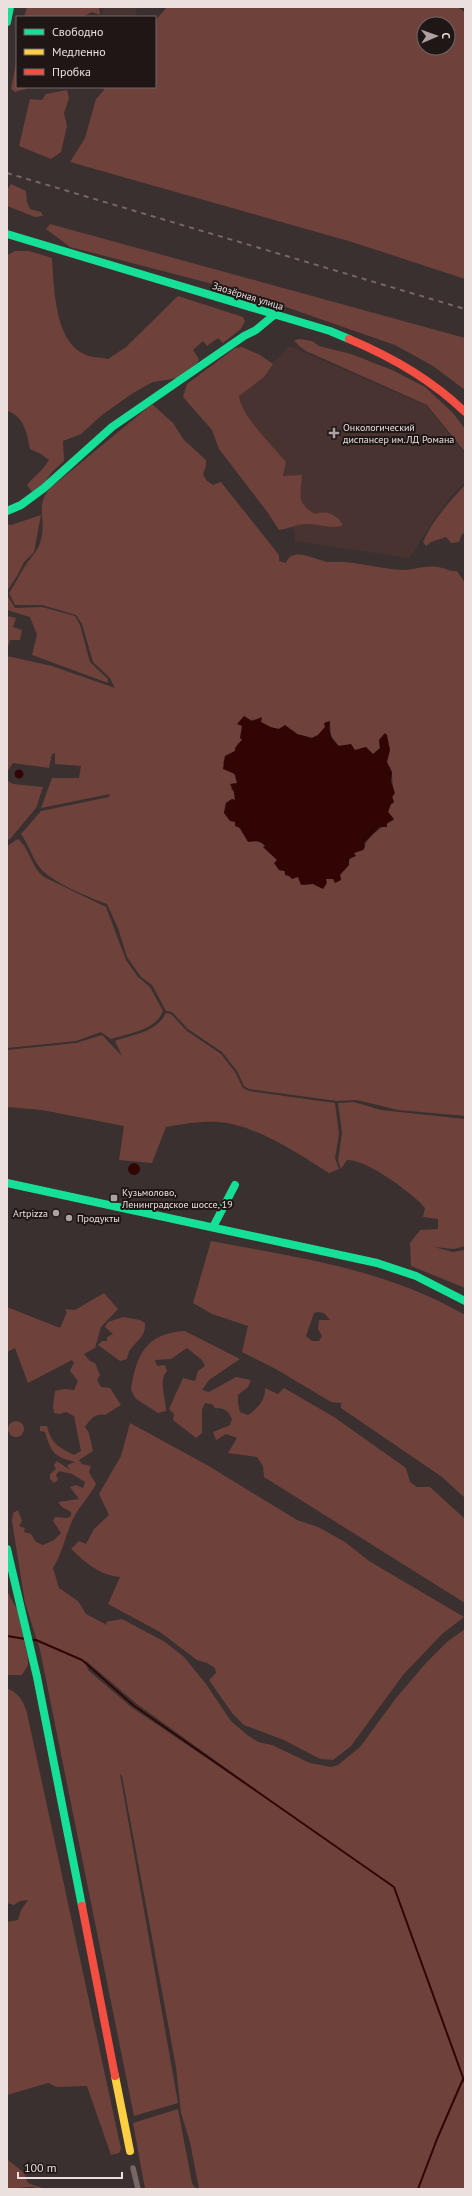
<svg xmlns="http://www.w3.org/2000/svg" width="472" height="2196" font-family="'PT Sans',sans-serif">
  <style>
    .built { fill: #493331 }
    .green { fill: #6f413b; fill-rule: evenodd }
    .water { fill: #320505 }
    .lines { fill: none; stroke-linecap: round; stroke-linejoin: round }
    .stream { stroke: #320505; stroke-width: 2 }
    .street { stroke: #776664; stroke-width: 5.5 }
    .fast { stroke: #16e098; stroke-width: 8 }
    .slow { stroke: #ffcf43; stroke-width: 8 }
    .jam { stroke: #f24e42; stroke-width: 8 }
    .rail { stroke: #746866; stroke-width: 2; stroke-dasharray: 5 5; stroke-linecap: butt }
    .poi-dot { fill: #ada2a1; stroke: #1f1716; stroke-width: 1.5 }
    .labels { text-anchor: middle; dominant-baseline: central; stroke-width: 4; stroke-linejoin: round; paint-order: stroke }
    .street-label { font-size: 10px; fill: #ebe0de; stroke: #1f1716 }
    .poi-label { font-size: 10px; fill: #ebe0de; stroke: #1f1716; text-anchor: start }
  </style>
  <rect width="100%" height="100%" fill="#39302f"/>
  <path class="built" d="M 103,7 L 137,7 L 135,17 L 102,17 Z
    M 290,346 L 427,406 L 465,454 L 465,483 L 449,498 L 409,558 L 295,541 L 295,532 L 203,411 L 277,359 Z"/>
  <path class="green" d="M 27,7 L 99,7 L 100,15 L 92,12 L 82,17 L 24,17 Z
    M 167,7 L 457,7 L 465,12 L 465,279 L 352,242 L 70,162 L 85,138 L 96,99 L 104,90 L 103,87 L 155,87 L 155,21 ZM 424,24 L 448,24 L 448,48 L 424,48 Z
    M 17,57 L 17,87 L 32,87 L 15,92 L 11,89 Z
    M 67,90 L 69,98 L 64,113 L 67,126 L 61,152 L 51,159 L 19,146 L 30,99 L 42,100 L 46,94 Z
    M 11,184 L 26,191 L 27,202 L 30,209 L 41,212 L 43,216 L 35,217 L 7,206 L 7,190 Z
    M 50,224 L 465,338 L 465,390 L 433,366 L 395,345 L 240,291 L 70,247 L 46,229 Z
    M 15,251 L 29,251 L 52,258 C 54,286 54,341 84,354 C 90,358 101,357 108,359 L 126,347 L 178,296 L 243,317 L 245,321 L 241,329 L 223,343 L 218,338 L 207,346 L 203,341 L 193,350 L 199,359 L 198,362 L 178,378 L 153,382 L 133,393 L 102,415 L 81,434 L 63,441 L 64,461 L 53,471 L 45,482 L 32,492 L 27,485 C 34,476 43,471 49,460 L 41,454 L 30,449 C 27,433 24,416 7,411 L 7,255 Z
    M 300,339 L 312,341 L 319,346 L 351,354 L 392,370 L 425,387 L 453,413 L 465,429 L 465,452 L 427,405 L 306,351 L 299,346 L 294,340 Z
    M 242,347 L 260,355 L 273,364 L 264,377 L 239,396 C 241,416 273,446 286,462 L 283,476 L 302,475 C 301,494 295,503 315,514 C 327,510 336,514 343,525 C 331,530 319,523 306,524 C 296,524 288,529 279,530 L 268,513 L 219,449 L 212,430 L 183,397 L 187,384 L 235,348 Z
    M 152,404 L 173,423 L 184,440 L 206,460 L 206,466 L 203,474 L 206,480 L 213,485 L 221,482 L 279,555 L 279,561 L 286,563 C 293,544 320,563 330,562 C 354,560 378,569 403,570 C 414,570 426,565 437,567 C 444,567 449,572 457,571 L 465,583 L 465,1116 L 398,1110 L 357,1100 L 337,1101 L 249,1089 L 244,1086 L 237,1071 L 222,1052 L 188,1029 L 172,1012 L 166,1011 L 152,985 L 141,977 L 127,957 L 118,928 L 107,904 C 90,898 52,882 41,869 C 32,858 29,845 21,834 L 41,811 L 109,797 L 110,794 L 41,808 L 52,778 L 79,778 L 81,766 L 55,764 L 55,753 L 52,754 L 49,768 L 13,763 L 7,772 L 7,656 L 52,666 L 115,688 L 110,678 L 93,662 L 82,624 L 76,615 L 42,605 L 15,605 L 9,593 C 16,583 20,573 27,563 C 35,552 40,548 42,534 C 45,514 36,508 49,489 ZM 261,719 L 261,722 L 275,729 L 287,728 L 294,731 L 297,734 L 312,738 L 318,735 L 330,722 L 331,736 L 339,746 C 347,744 349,746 355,750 L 366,747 L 373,754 L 380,748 L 379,742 L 384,734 C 388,745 385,754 387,762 C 388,765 390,768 391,771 C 393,774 393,801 393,804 L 391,804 L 388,812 L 394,820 C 381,827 367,836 363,850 L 354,853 L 340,875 L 341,880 L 325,878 L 321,888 L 313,884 L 305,885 L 298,877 L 285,875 L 284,871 L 279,870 L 275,863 L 277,860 C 266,850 266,840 248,841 L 235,822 L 224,813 L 226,803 L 232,799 L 235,800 L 234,792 L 231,789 L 232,786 L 237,783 L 234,774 L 223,764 L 225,756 L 235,751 L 238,743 L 243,740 L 242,726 L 249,720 Z
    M 465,485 L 465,533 L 462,534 L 459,542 L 451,543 L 446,537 L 431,542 L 426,546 L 423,542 C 432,521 449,502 465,485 Z
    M 41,515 L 34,552 L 24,562 L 17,576 L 7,591 L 7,524 L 11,525 Z
    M 7,595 L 15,608 L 42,607 L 75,616 L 80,625 L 90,662 L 108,679 L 108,683 L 32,655 L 37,635 L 30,617 L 7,610 Z
    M 7,616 L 16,618 L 13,627 L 22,630 L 20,640 L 10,640 L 8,647 Z
    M 7,780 L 13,784 L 43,787 L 36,808 L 10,839 L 7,840 Z
    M 18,839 C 30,849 31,867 44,877 L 106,907 L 126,960 L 138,977 L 150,987 L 163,1011 C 155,1031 129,1033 111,1039 L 101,1032 L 76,1041 L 7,1048 L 7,846 Z
    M 166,1013 L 171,1014 L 187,1031 L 221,1054 L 235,1072 L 243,1088 L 249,1091 L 335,1103 L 339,1134 L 335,1158 L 339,1169 L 329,1173 C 299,1154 254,1124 218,1122 C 200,1121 184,1124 166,1127 L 152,1163 L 119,1160 L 124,1126 L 42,1110 L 7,1107 L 7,1050 L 76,1043 L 102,1035 L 122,1056 L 115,1041 C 133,1034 156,1033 166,1013 Z
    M 354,1102 L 381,1110 L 465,1119 L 465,1246 L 454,1249 L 434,1247 L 453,1252 L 464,1250 L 465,1288 L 411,1266 L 410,1243 L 420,1230 L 438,1229 L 438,1219 L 423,1217 L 425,1208 C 414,1194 365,1158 347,1160 L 341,1169 L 338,1161 L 342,1133 L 338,1103 Z
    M 211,1241 C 300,1258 386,1269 465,1315 L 465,1498 L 442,1477 L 341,1408 L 341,1403 L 331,1402 L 276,1369 L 242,1352 L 248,1326 L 212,1314 L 193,1303 ZM 318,1312 L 324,1313 L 330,1320 L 319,1320 L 318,1329 L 322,1336 L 319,1341 L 312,1341 L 306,1336 L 314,1313 Z
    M 104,1293 L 118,1309 L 101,1327 L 95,1348 L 84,1354 L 90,1361 L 95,1363 L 100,1375 L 97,1380 L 101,1387 L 110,1388 L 121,1405 L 105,1415 C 95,1413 91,1419 85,1427 L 89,1433 L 93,1451 L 79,1460 L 82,1464 L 91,1466 L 89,1472 L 96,1484 C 89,1497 79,1507 73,1519 C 65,1536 63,1552 53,1568 L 59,1588 L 78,1601 L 86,1614 L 107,1625 L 106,1622 L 122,1619 L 165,1642 L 184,1657 L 206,1684 L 231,1721 L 246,1734 L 258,1742 L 272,1745 L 310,1763 L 331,1767 L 338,1765 L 360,1747 L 396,1698 L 426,1663 L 448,1641 L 465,1629 L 465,2189 L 199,2189 L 190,2142 L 181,2113 L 176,2067 L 122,1776 L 120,1774 L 178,2103 L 134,2116 L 40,1650 L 25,1603 L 12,1521 L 13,1513 L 18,1510 L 22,1521 L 19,1526 L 25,1528 L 24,1532 L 31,1534 L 36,1542 L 43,1545 L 54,1540 L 61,1533 L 53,1521 L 55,1517 L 67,1518 L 71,1516 L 71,1512 L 62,1507 L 58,1502 L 79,1499 L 70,1487 L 76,1485 L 83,1488 L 85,1482 L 72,1474 L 59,1471 L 56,1475 L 58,1480 L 54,1483 L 50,1479 L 50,1474 L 56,1469 L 54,1465 L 57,1461 L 70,1470 L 67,1465 L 75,1462 C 54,1457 51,1452 45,1432 L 40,1431 L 40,1426 L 47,1426 C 51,1444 59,1447 74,1455 L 81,1451 L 74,1416 L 66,1412 L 60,1414 L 54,1413 L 53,1406 L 55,1391 L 64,1389 L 74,1390 L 78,1381 L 70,1371 L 74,1363 L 72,1360 L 28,1383 L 15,1348 L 7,1352 L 7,1307 L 60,1328 L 67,1312 L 65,1309 L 75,1310 ZM 85,1660 L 137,1704 L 291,1815 L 131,1707 L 88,1670 Z
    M 123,1317 L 140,1320 L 145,1323 C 146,1337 137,1340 130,1350 C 128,1353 128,1355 127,1359 L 120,1361 L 98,1345 L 102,1341 L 107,1341 L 107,1337 L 113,1334 L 105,1327 L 108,1322 Z
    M 185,1331 L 240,1359 L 209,1380 L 202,1390 L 209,1392 L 236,1377 L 251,1380 L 248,1387 L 238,1395 L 238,1403 L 240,1412 L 248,1415 C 257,1409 266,1400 265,1388 L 278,1394 L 284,1388 L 334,1417 L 406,1468 L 410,1482 L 417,1487 L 430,1487 L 465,1519 L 465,1603 L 264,1477 L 263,1466 L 257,1457 L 228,1453 L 237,1438 L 226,1434 L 216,1440 L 213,1432 L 230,1425 L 232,1419 C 228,1411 225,1408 215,1408 L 212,1404 L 205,1403 L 202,1410 L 202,1433 L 196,1438 L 173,1420 L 174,1414 L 169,1409 L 183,1378 L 195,1381 L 198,1371 L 205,1366 L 202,1360 L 187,1348 L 171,1359 L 155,1360 L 157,1366 L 165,1365 L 167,1371 C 158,1380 166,1398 166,1411 L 158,1413 L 136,1399 L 131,1390 C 136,1355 146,1333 185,1331 Z
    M8 1429a8 8 0 1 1 16 0a8 8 0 1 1-16 0Z
    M 130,1423 L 207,1465 L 297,1520 L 318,1527 L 345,1542 L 369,1561 L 464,1617 L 442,1634 L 403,1675 L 351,1746 L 333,1760 L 320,1759 L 284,1740 L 244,1725 L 232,1713 L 209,1680 L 216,1673 L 215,1668 L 207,1663 L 197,1660 L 160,1632 L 108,1604 L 120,1577 C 99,1575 86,1563 71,1549 L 79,1541 L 86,1544 L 94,1529 L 109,1515 L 99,1494 L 121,1456 Z
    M 7,1591 L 17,1609 L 28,1658 L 28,1665 L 22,1675 L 7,1675 Z
    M 7,1688 C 19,1694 23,1700 27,1713 L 121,2149 L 119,2153 L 111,2155 L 87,2086 L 57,2087 L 48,2083 L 7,2095 L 7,1922 L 18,1920 L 21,1910 L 28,1900 L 20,1901 L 14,1905 L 7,1903 Z
    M 178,2109 L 192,2183 L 196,2189 L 145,2189 L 133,2123 Z
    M 7,2159 L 24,2173 L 28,2183 L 45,2189 L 30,2187 L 7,2189 Z"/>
  <path class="water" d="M 244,716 L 252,721 L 262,717 L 261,722 L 270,727 L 279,729 L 285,725 L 297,734 L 312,738 L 318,735 L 325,727 L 324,723 L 330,721 C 328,732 331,739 339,746 L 351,744 L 355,750 L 366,747 L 373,754 L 380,748 L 379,740 L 385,733 L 387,735 L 390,750 L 387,762 L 392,772 L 391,781 L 395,793 L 392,797 L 394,802 L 391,804 L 388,812 L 394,819 L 387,823 L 387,827 L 380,827 L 364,843 L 365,847 L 363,850 L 354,853 L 356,856 L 349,859 L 349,865 L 340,875 L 341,880 L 335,883 L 333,879 L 326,879 L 327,883 L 323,889 L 313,884 L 301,885 L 298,877 L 292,879 L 289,876 L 285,875 L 285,871 L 279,870 L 274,863 L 277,860 L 263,847 L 265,846 C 261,840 255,841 248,842 L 240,828 L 235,826 L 235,822 L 230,821 L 224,813 L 226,803 L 232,799 L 235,800 L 234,792 L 230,784 L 237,783 L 235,774 L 223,769 L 225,756 L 235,751 L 235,748 L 242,740 L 240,738 L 242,726 L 237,724 Z
    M14.5 774a4.5 4.5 0 1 1 9 0a4.5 4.5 0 1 1-9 0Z
    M128 1169a6 6 0 1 1 12 0a6 6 0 1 1-12 0Z"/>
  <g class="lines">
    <path class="stream" d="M 7,1636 L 26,1639
      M 30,1640 L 36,1640 L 82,1660 L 133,1705 L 394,1887 L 465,2083
      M 418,2189 L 437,2139 L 463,2079"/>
    <path class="street" d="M 133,2168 L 138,2189"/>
    <path class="fast" d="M 7,22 L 10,7
      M 7,234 L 330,331 L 349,339
      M 7,511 L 21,505 L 44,488 L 112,427 L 244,336 L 256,330 L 274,315
      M 7,1183 L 377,1263 L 416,1276 L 465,1301
      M 213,1227 L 235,1185
      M 7,1549 L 37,1677 L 82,1906"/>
    <path class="slow" d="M 115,2076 L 130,2151"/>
    <path class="jam" d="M 349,339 C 392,357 431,379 465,412
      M 82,1906 L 115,2076"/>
    <path class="rail" d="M 7,173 L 465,309"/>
  </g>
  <g class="poi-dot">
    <path d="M332 427h4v4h4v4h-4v4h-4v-4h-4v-4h4z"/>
    <rect x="110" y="1194" width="8" height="8" rx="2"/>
    <circle cx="56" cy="1213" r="4"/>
    <circle cx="69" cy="1218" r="4"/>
  </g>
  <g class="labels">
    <g class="street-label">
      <text transform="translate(248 296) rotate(17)">Заозёрная улица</text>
    </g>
    <g class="poi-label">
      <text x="343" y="427">Онкологический<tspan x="343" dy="12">диспансер им.ЛД Романа</tspan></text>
      <text x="122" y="1192">Кузьмолово,<tspan x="122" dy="12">Ленинградское шоссе, 19</tspan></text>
      <text x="48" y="1213" text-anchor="end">Artpizza</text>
      <text x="77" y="1218">Продукты</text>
    </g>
  </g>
  <rect width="472" height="2196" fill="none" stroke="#ebe0de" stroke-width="16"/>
  <rect x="16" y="16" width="140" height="72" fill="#1f1716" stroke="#716766"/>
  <rect x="24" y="29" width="20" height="6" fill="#16e098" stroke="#716766"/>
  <text x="52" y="36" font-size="12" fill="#ebe0de">Свободно</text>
  <rect x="24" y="49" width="20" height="6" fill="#ffcf43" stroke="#716766"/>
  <text x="52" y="56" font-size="12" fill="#ebe0de">Медленно</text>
  <rect x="24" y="69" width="20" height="6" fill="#f24e42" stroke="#716766"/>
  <text x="52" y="76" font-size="12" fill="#ebe0de">Пробка</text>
  <g transform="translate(436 36) rotate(88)"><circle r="19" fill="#1f1716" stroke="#716766"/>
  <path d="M0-3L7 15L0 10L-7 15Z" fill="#ada2a1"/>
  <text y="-6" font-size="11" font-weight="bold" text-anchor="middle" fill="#ebe0de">С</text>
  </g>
  <path d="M18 2172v6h104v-6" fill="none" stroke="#ebe0de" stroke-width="2"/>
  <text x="24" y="2172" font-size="12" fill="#ebe0de" stroke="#1f1716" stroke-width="3" paint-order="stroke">100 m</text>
</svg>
